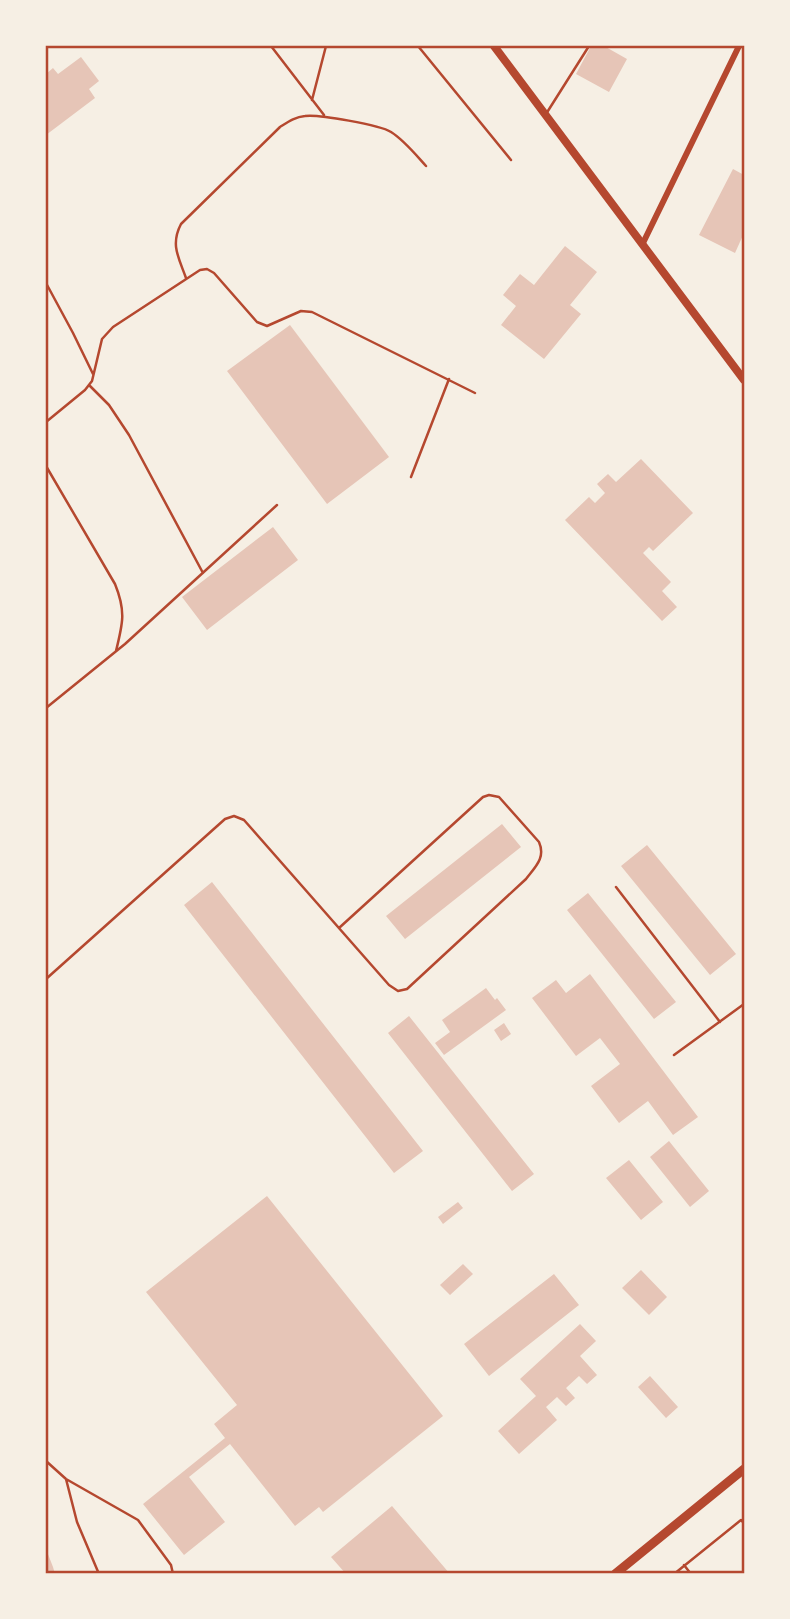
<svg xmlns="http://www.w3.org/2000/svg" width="790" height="1619" font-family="'Nunito Sans',sans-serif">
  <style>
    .building { fill: #e6c5b7 }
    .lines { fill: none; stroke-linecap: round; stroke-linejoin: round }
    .path { stroke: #b5482f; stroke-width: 2.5 }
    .service { stroke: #b5482f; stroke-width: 2.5 }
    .minor { stroke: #b5482f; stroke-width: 6 }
    .tertiary { stroke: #b5482f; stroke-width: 8 }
    .secondary { stroke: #b5482f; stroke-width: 9 }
    .neatline { fill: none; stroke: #b5482f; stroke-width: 2.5 }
  </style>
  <rect width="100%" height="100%" fill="#f6efe4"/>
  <path class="building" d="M 591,46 L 604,46 L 627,59 L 609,92 L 576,74 Z
    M 81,57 L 99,81 L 89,89 L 95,98 L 46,135 L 46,74 L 53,68 L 58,74 Z
    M 733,169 L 744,175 L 744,233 L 735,253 L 699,235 Z
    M 565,246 L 597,272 L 570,305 L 581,314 L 544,359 L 501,325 L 516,306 L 503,295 L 520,274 L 534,285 Z
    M 290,325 L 389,457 L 327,504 L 227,371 Z
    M 641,459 L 693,513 L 653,551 L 649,547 L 643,553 L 671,582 L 662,591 L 677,607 L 662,621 L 565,520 L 589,497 L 595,503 L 605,493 L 597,484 L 608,474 L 616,482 Z
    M 273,527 L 298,560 L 207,630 L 182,597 Z
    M 502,824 L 521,847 L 405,939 L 386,916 Z
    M 647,845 L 736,954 L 710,975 L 621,866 Z
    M 212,882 L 423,1151 L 394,1173 L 184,905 Z
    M 588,893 L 676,1002 L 654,1019 L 567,910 Z
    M 590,974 L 698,1117 L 673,1135 L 648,1101 L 619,1123 L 591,1086 L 620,1064 L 600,1038 L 576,1056 L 532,998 L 556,980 L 566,993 Z
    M 486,988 L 495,1000 L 497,998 L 506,1010 L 444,1055 L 435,1043 L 450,1032 L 442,1020 Z
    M 409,1016 L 534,1174 L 512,1191 L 388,1033 Z
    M 504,1023 L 511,1034 L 501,1041 L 494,1030 Z
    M 669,1141 L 709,1191 L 690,1207 L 650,1157 Z
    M 629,1160 L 663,1202 L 641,1220 L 606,1178 Z
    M 267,1196 L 443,1416 L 323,1512 L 319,1507 L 295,1526 L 230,1444 L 189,1477 L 225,1522 L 184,1555 L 143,1504 L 225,1438 L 214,1424 L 237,1405 L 146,1292 Z
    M 458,1202 L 463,1208 L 443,1224 L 438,1217 Z
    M 463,1264 L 473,1274 L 450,1295 L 440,1285 Z
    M 641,1270 L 667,1297 L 649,1315 L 622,1288 Z
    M 554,1274 L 579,1305 L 489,1376 L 464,1344 Z
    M 580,1324 L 596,1341 L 580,1356 L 597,1375 L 587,1384 L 579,1376 L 566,1388 L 575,1398 L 566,1406 L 557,1397 L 546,1407 L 557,1420 L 519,1454 L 498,1431 L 536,1396 L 520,1379 Z
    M 650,1376 L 678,1407 L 666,1418 L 638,1387 Z
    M 392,1506 L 450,1574 L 346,1574 L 331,1557 Z
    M 46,1549 L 53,1567 L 55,1574 L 46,1574 Z"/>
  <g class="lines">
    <path class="path" d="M 46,1461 L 66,1479 L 138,1520 L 171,1565 L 173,1574
      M 66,1479 L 77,1522 L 99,1574
      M 684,1565 L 691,1574
      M 674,1574 L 741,1520 L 744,1523"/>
    <path class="service" d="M 271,46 L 324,115
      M 418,46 L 511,160
      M 312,100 L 326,46
      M 546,114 L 589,46
      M 186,278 C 179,258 170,245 181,224 L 280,127 C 288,122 295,117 305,116 C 318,114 380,125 391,132 C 404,140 416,155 426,166
      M 46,283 L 73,333 L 93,374
      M 89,385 L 109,405 L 129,435 L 203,573
      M 46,422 L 85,390 L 92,381 L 102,339 L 113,327 L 200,270 L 207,269 L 214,273 L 257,322 L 267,326 L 301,311 L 312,312 L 475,393
      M 46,466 L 115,584 C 126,611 123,623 116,651
      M 411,477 L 449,379
      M 46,708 L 125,644 L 277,505
      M 616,887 L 720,1022
      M 46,979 L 225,819 L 234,816 L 244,820 L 389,985 L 398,991 L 407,989 L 526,879 C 535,867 546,858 539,842 L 499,797 L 489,795 L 483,797 L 339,928
      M 674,1055 L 744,1004"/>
    <path class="minor" d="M 643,243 L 739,46"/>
    <path class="tertiary" d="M 494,46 L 744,380"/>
    <path class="secondary" d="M 615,1574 L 744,1469"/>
  </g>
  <rect width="790" height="1619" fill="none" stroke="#f6efe4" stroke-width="94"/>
  <rect x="47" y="47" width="696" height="1525" class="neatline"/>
</svg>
